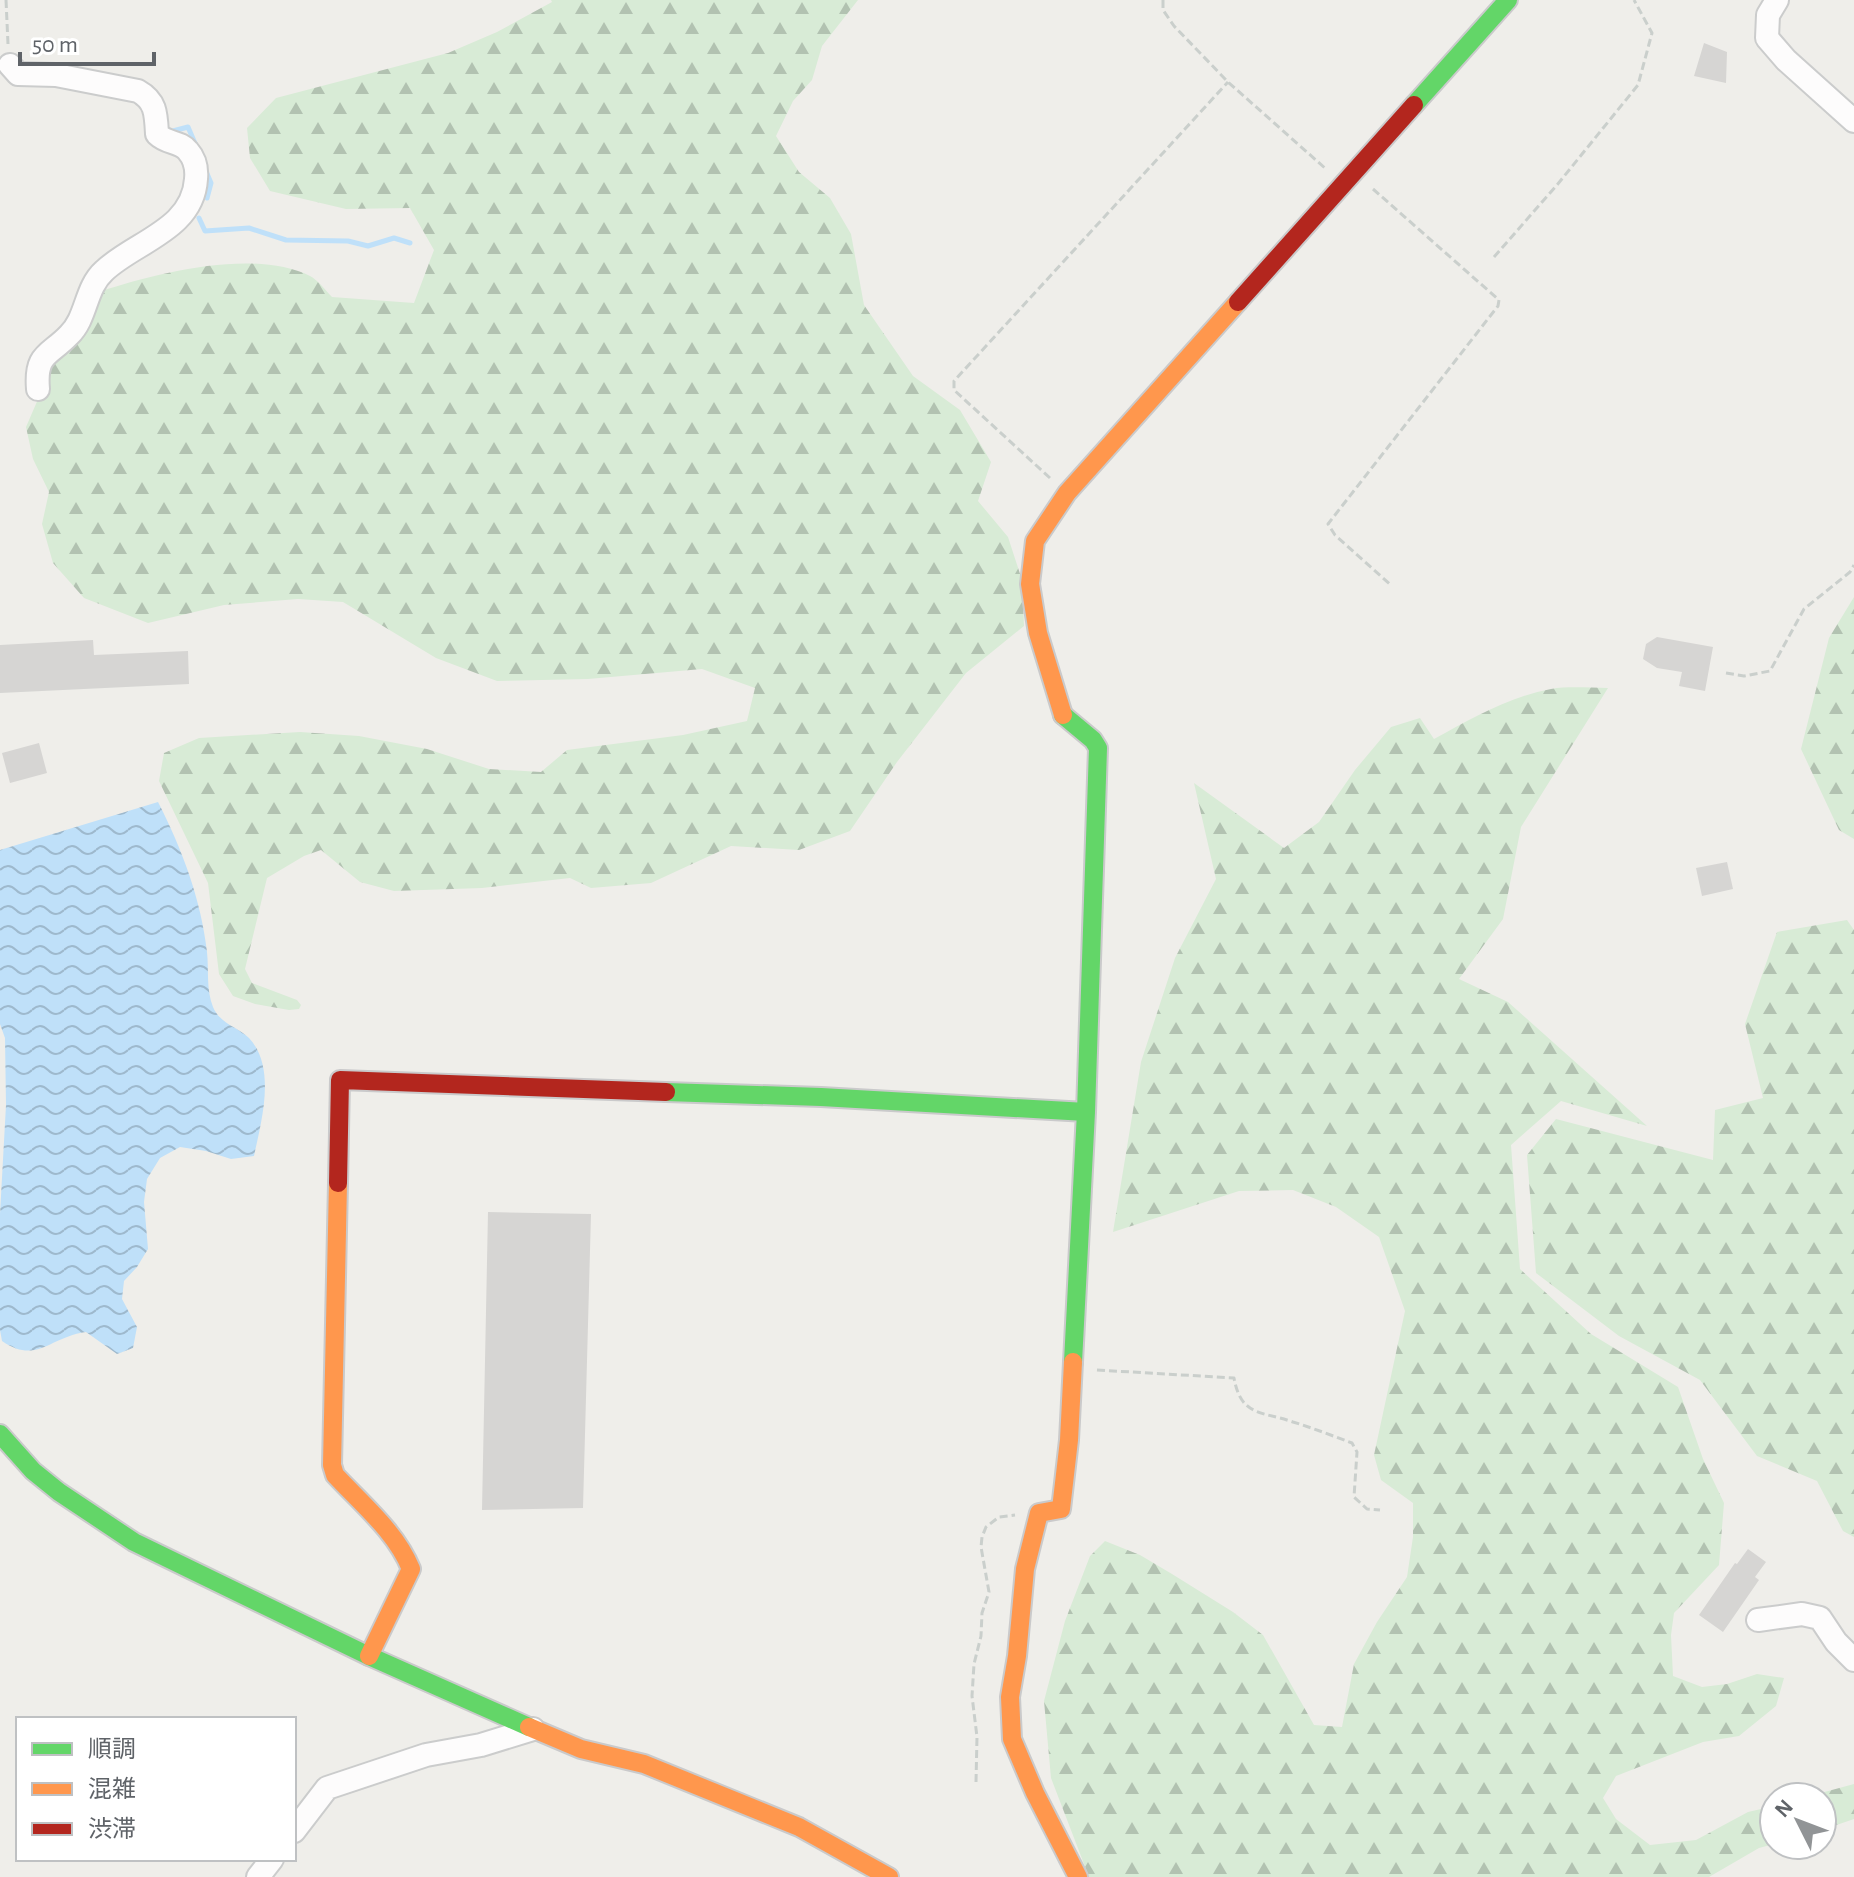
<svg xmlns="http://www.w3.org/2000/svg" width="1854" height="1877" font-family="'Alegreya Sans','Noto Sans JP',sans-serif">
  <style>
    .forest { fill: url(#forest-firs) }
    .water { fill: url(#water-waves) }
    .lines { fill: none; stroke-linecap: round; stroke-linejoin: round }
    .stream { stroke: #bfe0f9; stroke-width: 5 }
    .building { fill: #d6d5d3 }
    .street-casing { stroke: #cbcccc; stroke-width: 26 }
    .fast-casing { stroke: #cacacb; stroke-width: 22 }
    .slow-casing { stroke: #cacacb; stroke-width: 22 }
    .jam-casing { stroke: #cacacb; stroke-width: 22 }
    .path { stroke: #cacfcc; stroke-width: 3; stroke-dasharray: 8 4; stroke-linecap: butt }
    .street { stroke: #fdfcfc; stroke-width: 22 }
    .fast { stroke: #63d668; stroke-width: 18 }
    .slow { stroke: #ff974d; stroke-width: 18 }
    .jam { stroke: #b3261e; stroke-width: 18 }
  </style>
  <defs>
    <pattern id="forest-firs" width="22" height="20" patternUnits="userSpaceOnUse" patternTransform="scale(2)"><rect width="22" height="20" fill="#d8ebd6"/><path d="M5 1l3.5 6h-7zM16 11l3.5 6h-7z" fill="#b2c2b1"/></pattern>
    <pattern id="water-waves" width="16" height="10" patternUnits="userSpaceOnUse" patternTransform="scale(2)"><rect width="16" height="10" fill="#bfe0f9"/><path d="M0 5q4-4 8 0t8 0" fill="none" stroke="#9eb9cd"/></pattern>
  </defs>
  <rect width="100%" height="100%" fill="#efeeea"/>
  <path class="forest" d="M 551,0 L 858,0 L 822,46 L 812,80 L 793,101 L 776,136 L 799,172 L 830,198 L 851,234 L 864,305 L 913,376 L 960,410 L 991,462 L 978,501 L 1008,537 L 1022,580 L 1024,626 L 966,673 L 897,762 L 850,831 L 799,850 L 731,846 L 651,883 L 591,888 L 570,878 L 482,888 L 394,891 L 360,882 L 321,850 L 304,856 L 267,878 L 245,969 L 252,983 L 297,1000 L 301,1005 L 299,1009 L 289,1010 L 255,1004 L 233,996 L 219,974 L 208,883 L 159,781 L 164,753 L 199,738 L 300,732 L 359,736 L 427,749 L 489,769 L 541,772 L 567,750 L 683,735 L 747,721 L 755,688 L 702,669 L 588,679 L 497,681 L 436,658 L 343,602 L 298,599 L 224,605 L 148,623 L 84,598 L 53,563 L 42,524 L 49,492 L 33,459 L 26,427 L 58,353 C 91,339 93,323 101,291 C 158,273 253,248 310,276 C 318,280 326,291 332,297 L 414,303 L 434,250 L 410,208 L 346,209 L 270,191 L 250,158 L 247,128 L 276,98 L 448,53 L 497,32 L 552,2 Z
    M 1854,597 L 1854,839 L 1839,830 L 1801,749 L 1829,638 Z
    M 1608,688 L 1521,827 L 1503,919 L 1459,979 L 1508,1002 L 1647,1126 L 1561,1101 L 1511,1145 L 1520,1269 L 1591,1334 L 1678,1387 L 1703,1459 L 1724,1503 L 1719,1565 L 1674,1613 L 1671,1635 L 1673,1676 L 1702,1687 L 1727,1684 L 1757,1674 L 1784,1678 L 1776,1706 L 1739,1736 L 1703,1742 L 1616,1776 L 1603,1798 L 1616,1819 L 1650,1845 L 1696,1840 L 1748,1812 L 1774,1806 L 1774,1844 L 1759,1848 L 1709,1877 L 1089,1877 L 1051,1778 L 1044,1701 L 1065,1621 L 1090,1556 L 1105,1541 L 1140,1555 L 1172,1574 L 1233,1612 L 1263,1635 L 1314,1725 L 1342,1727 L 1354,1664 L 1377,1622 L 1407,1577 L 1413,1537 L 1413,1503 L 1381,1480 L 1374,1455 L 1405,1311 L 1379,1237 L 1336,1207 L 1293,1190 L 1239,1191 L 1113,1232 L 1141,1062 L 1175,958 L 1216,879 L 1194,783 L 1284,848 L 1319,822 L 1355,770 L 1391,727 L 1420,718 L 1434,739 C 1471,719 1508,697 1551,689 C 1569,686 1589,688 1608,688 Z
    M 1847,920 L 1854,930 L 1854,1537 L 1843,1531 L 1817,1481 L 1757,1456 L 1700,1380 L 1619,1336 L 1536,1273 L 1527,1155 L 1556,1119 L 1713,1160 L 1715,1110 L 1763,1098 L 1745,1024 L 1777,932 Z
    M 1854,1784 L 1854,1819 L 1822,1830 L 1822,1797 L 1806,1797 Z"/>
  <path class="water" d="M 158,802 C 182,849 201,899 207,952 C 209,971 206,989 213,1007 C 220,1024 238,1027 249,1038 C 277,1068 261,1122 254,1156 L 231,1159 L 206,1151 L 180,1147 L 160,1158 L 147,1179 L 144,1202 L 148,1249 L 137,1267 L 124,1281 L 122,1299 L 137,1327 L 133,1348 L 117,1354 L 86,1332 C 49,1337 37,1365 2,1341 L 0,1330 L 0,1214 L 6,1105 L 5,1038 L 0,1024 L 0,850 Z"/>
  <g class="lines">
    <path class="stream" d="M 168,129 L 169,132 L 188,127 L 197,148
      M 205,169 L 211,183 L 207,198
      M 199,218 L 205,231 L 249,228 L 286,240 L 348,241 L 368,246 L 394,238 L 410,243"/>
  </g>
  <path class="building" d="M 1704,43 L 1727,52 L 1726,83 L 1694,76 Z
    M 1657,637 L 1713,647 L 1705,691 L 1679,686 L 1682,672 L 1657,668 L 1643,659 L 1646,644 Z
    M 93,640 L 94,655 L 188,651 L 189,684 L 0,693 L 0,645 Z
    M 39,743 L 47,773 L 10,783 L 2,753 Z
    M 1727,862 L 1733,889 L 1702,896 L 1696,868 Z
    M 488,1212 L 591,1214 L 583,1508 L 482,1510 Z
    M 1748,1549 L 1766,1562 L 1755,1577 L 1759,1580 L 1723,1632 L 1699,1615 L 1735,1563 L 1737,1564 Z"/>
  <g class="lines">
    <g class="street-casing">
      <path id="street" d="M 1777,0 L 1768,15 L 1767,38 L 1786,60 L 1854,121
        M 10,65 L 18,74 L 56,75 L 138,91 C 156,101 156,114 157,134 C 167,144 180,141 188,151 C 195,159 197,169 196,179 C 193,230 134,242 104,271 C 85,288 87,318 69,335 C 49,356 35,353 38,389
        M 1758,1620 L 1802,1614 L 1820,1618 L 1836,1642 L 1854,1660
        M 294,1831 L 327,1788 L 426,1755 L 481,1745 L 533,1729
        M 258,1877 L 272,1859"/>
    </g>
    <g class="fast-casing">
      <path id="fast" d="M 1414,105 L 1508,0
        M 1063,715 L 1093,740 L 1098,748 L 1086,1112 L 1073,1362
        M 666,1092 L 821,1097 L 1086,1112
        M 0,1434 L 33,1471 L 59,1492 L 134,1542 L 369,1656 L 529,1727"/>
    </g>
    <g class="slow-casing">
      <path id="slow" d="M 1063,715 L 1038,633 L 1030,584 L 1035,541 L 1067,493 L 1238,302
        M 338,1183 L 332,1465 L 335,1475 C 362,1504 396,1532 411,1569 L 369,1656
        M 1073,1362 L 1069,1440 L 1061,1509 L 1039,1513 L 1025,1569 L 1017,1656 L 1010,1697 L 1012,1739 L 1035,1793 L 1078,1877
        M 529,1727 L 581,1749 L 644,1764 L 799,1827 L 889,1877"/>
    </g>
    <g class="jam-casing">
      <path id="jam" d="M 1238,302 L 1414,105
        M 338,1183 L 340,1080 L 666,1092"/>
    </g>
    <path class="path" d="M 6,0 L 8,44
      M 1163,0 L 1163,10 L 1174,26 L 1228,82 L 1326,169
      M 1373,189 L 1499,300 L 1498,306 L 1328,524 L 1335,535 L 1392,586
      M 1494,257 L 1557,185 L 1638,85 L 1652,33 L 1634,0
      M 1050,478 L 954,390 L 954,381 L 1228,82
      M 1726,673 L 1744,676 L 1770,671 L 1804,609 L 1850,572 L 1854,565
      M 1097,1370 L 1234,1378 C 1241,1417 1262,1411 1293,1422 C 1313,1428 1333,1436 1352,1443 L 1357,1452 L 1354,1497 L 1367,1509 L 1380,1510
      M 976,1782 L 977,1737 L 972,1696 L 974,1664 L 981,1636 L 982,1613 L 989,1592 L 981,1547 L 982,1537 L 986,1527 L 999,1517 L 1015,1515"/>
    <use href="#street" class="street"/>
    <use href="#fast" class="fast"/>
    <use href="#slow" class="slow"/>
    <use href="#jam" class="jam"/>
  </g>
  <rect x="16" y="1717" width="280" height="144" fill="#ffffff" stroke="#bfc1c3" stroke-width="2"/>
  <rect x="32" y="1743" width="40" height="12" fill="#63d668" stroke="#bfc1c3" stroke-width="2"/>
  <text x="88" y="1757" font-size="24" fill="#5f6368">順調</text>
  <rect x="32" y="1783" width="40" height="12" fill="#ff974d" stroke="#bfc1c3" stroke-width="2"/>
  <text x="88" y="1797" font-size="24" fill="#5f6368">混雑</text>
  <rect x="32" y="1823" width="40" height="12" fill="#b3261e" stroke="#bfc1c3" stroke-width="2"/>
  <text x="88" y="1837" font-size="24" fill="#5f6368">渋滞</text>
  <g transform="translate(1798 1821) rotate(312)"><circle r="38" fill="#ffffff" stroke="#bfc1c3" stroke-width="2"/>
  <path d="M0-6L14 30L0 20L-14 30Z" fill="#919496"/>
  <text y="-12" font-size="22" font-weight="bold" text-anchor="middle" fill="#5f6368">N</text>
  </g>
  <path d="M20 52v12h134v-12" fill="none" stroke="#5f6368" stroke-width="4"/>
  <text x="32" y="52" font-size="24" fill="#5f6368" stroke="#ffffff" stroke-width="6" paint-order="stroke">50 m</text>
</svg>
